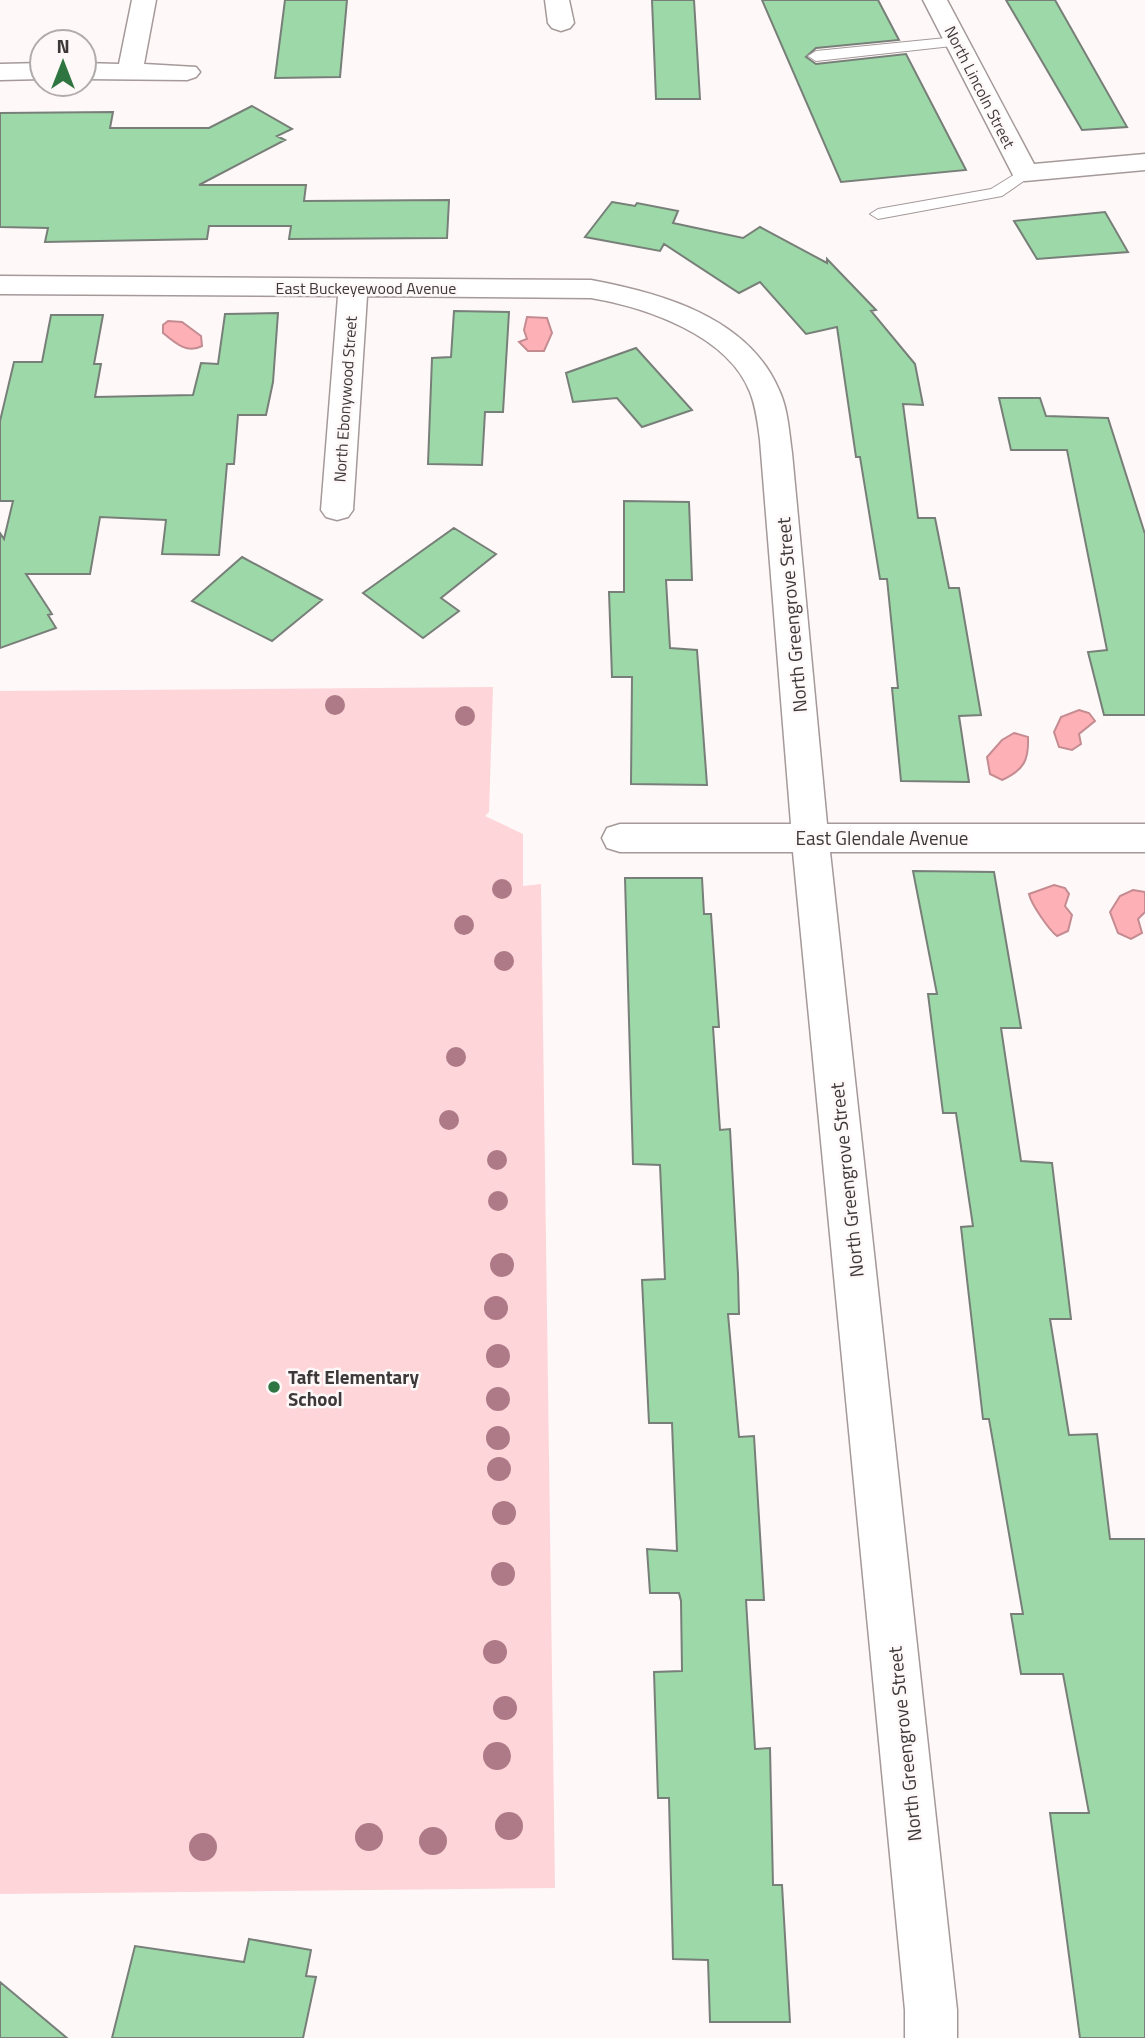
<svg xmlns="http://www.w3.org/2000/svg" width="1145" height="2038" font-family="'Titillium Web',sans-serif">
  <style>
    .green { fill: #fed5d8 }
    .water { fill: #feb0b7; stroke: #c48c91; stroke-width: 2 }
    .building { fill: #9dd9a8; stroke: #777f78; stroke-width: 2 }
    .lines { fill: none; stroke-linecap: round; stroke-linejoin: round }
    .lane-casing { stroke: #a5999a; stroke-width: 2 }
    .street-casing { stroke: #a5999a; stroke-width: 3 }
    .lane { fill: #fff; fill-rule: evenodd }
    .street { fill: #fff; fill-rule: evenodd }
    .tree { fill: #ae7a87 }
    .poi-dot { fill: #2e7541; stroke: #fef8f9; stroke-width: 2.5 }
    .labels { text-anchor: middle; dominant-baseline: central; stroke-width: 5; stroke-linejoin: round; paint-order: stroke }
    .far-street-label { font-size: 16px; fill: #3d3839; stroke: #fef8f9 }
    .street-label { font-size: 19px; fill: #3d3839; stroke: #fef8f9 }
    .poi-label { font-size: 19px; font-weight: bold; fill: #3d3839; stroke: #fef8f9; text-anchor: start }
  </style>
  <rect width="100%" height="100%" fill="#fef8f9"/>
  <path class="green" d="M 493,687 L 489,812 L 485,816 L 523,834 L 523,886 L 541,884 L 555,1888 L 0,1894 L 0,691 Z"/>
  <path class="water" d="M 527,317 L 547,318 L 552,333 L 544,351 L 528,351 L 519,342 L 527,339 L 524,330 Z
    M 168,321 L 182,322 L 201,336 L 202,346 C 187,354 175,343 163,333 L 163,325 Z
    M 1079,710 L 1089,713 L 1095,721 L 1079,734 L 1081,744 L 1072,750 L 1059,747 L 1054,732 L 1061,717 Z
    M 1014,733 L 1028,737 C 1029,760 1024,770 1002,780 L 990,774 L 987,757 L 1002,740 Z
    M 1054,885 L 1065,888 L 1069,894 L 1065,906 L 1072,915 L 1068,931 L 1057,936 C 1049,930 1031,904 1029,894 Z
    M 1133,890 L 1145,892 L 1145,912 L 1138,919 L 1142,933 L 1131,939 L 1118,933 L 1110,912 L 1120,896 Z"/>
  <path class="building" d="M 285,0 L 347,0 L 340,77 L 275,78 Z
    M 652,0 L 694,0 L 700,99 L 656,99 Z
    M 762,0 L 878,0 L 899,40 L 816,48 L 806,57 L 816,64 L 906,54 L 966,170 L 841,182 Z
    M 1006,0 L 1055,0 L 1127,127 L 1082,130 Z
    M 252,106 L 292,129 L 277,136 L 285,140 L 199,185 L 306,185 L 304,201 L 449,200 L 447,238 L 289,239 L 291,226 L 209,226 L 207,239 L 45,242 L 48,228 L 0,227 L 0,113 L 113,112 L 110,128 L 209,128 Z
    M 612,202 L 635,206 L 637,203 L 678,211 L 673,223 L 743,238 L 760,227 L 827,263 L 827,259 L 876,310 L 871,311 L 915,364 L 923,405 L 903,404 L 918,518 L 935,518 L 949,588 L 959,588 L 981,715 L 959,716 L 969,782 L 901,781 L 892,688 L 898,688 L 887,579 L 880,579 L 860,457 L 856,457 L 837,327 L 806,334 L 760,282 L 739,293 L 664,244 L 660,251 L 585,237 Z
    M 1105,212 L 1128,252 L 1037,259 L 1014,221 Z
    M 454,311 L 509,312 L 503,412 L 485,412 L 482,465 L 428,464 L 432,358 L 451,357 Z
    M 278,313 L 273,382 L 266,415 L 238,415 L 234,464 L 227,464 L 219,555 L 162,554 L 166,520 L 100,517 L 90,574 L 26,574 L 52,614 L 48,615 L 56,628 L 0,648 L 0,533 L 4,539 L 13,501 L 0,501 L 0,421 L 14,362 L 42,362 L 51,315 L 103,315 L 94,364 L 101,364 L 95,397 L 193,395 L 201,363 L 218,364 L 225,314 Z
    M 636,348 L 692,410 L 642,427 L 617,398 L 573,402 L 566,373 Z
    M 999,398 L 1040,398 L 1046,416 L 1108,418 L 1145,534 L 1145,715 L 1104,715 L 1088,652 L 1107,650 L 1067,450 L 1011,450 Z
    M 624,501 L 689,502 L 692,580 L 666,580 L 670,648 L 697,650 L 707,785 L 631,784 L 632,677 L 612,677 L 609,592 L 624,592 Z
    M 454,528 L 496,554 L 441,598 L 459,611 L 423,638 L 363,593 Z
    M 242,557 L 322,600 L 272,641 L 192,601 Z
    M 913,871 L 994,872 L 1021,1028 L 1001,1028 L 1021,1161 L 1052,1163 L 1071,1319 L 1050,1319 L 1069,1435 L 1097,1434 L 1110,1539 L 1145,1539 L 1145,2038 L 1080,2038 L 1050,1813 L 1089,1813 L 1063,1674 L 1021,1674 L 1011,1614 L 1023,1614 L 989,1419 L 983,1419 L 961,1227 L 973,1226 L 956,1113 L 943,1113 L 928,994 L 937,994 Z
    M 625,878 L 702,878 L 704,914 L 711,914 L 719,1027 L 713,1027 L 720,1130 L 730,1129 L 738,1274 L 739,1314 L 728,1314 L 739,1437 L 754,1436 L 764,1600 L 746,1600 L 755,1749 L 770,1748 L 773,1885 L 782,1885 L 790,2022 L 710,2022 L 708,1960 L 673,1959 L 669,1798 L 658,1798 L 654,1672 L 682,1671 L 681,1601 L 679,1593 L 650,1593 L 647,1549 L 677,1551 L 672,1423 L 649,1423 L 642,1280 L 665,1279 L 660,1165 L 633,1164 Z
    M 249,1939 L 311,1950 L 306,1976 L 316,1977 L 303,2038 L 112,2038 L 135,1946 L 244,1962 Z
    M 0,1982 L 67,2038 L 0,2038 Z"/>
  <g class="lines">
    <g class="lane-casing">
      <path id="lane" d="M 956,37 L 964,42 L 961,45 L 816,61 L 808,56 L 816,51 Z
        M 1025,168 L 1033,173 L 1031,176 L 1002,196 L 878,219 L 870,214 L 878,209 L 991,189 Z"/>
    </g>
    <g class="street-casing">
      <path id="street" d="M 132,0 L 156,0 L 144,64 L 196,67 L 200,72 L 196,77 L 187,80 L 84,79 L 84,63 L 119,64 Z
        M 545,0 L 569,0 L 574,23 L 570,28 L 561,31 L 552,28 L 548,23 Z
        M 923,0 L 947,0 L 1034,164 L 1145,154 L 1145,170 L 1025,181 L 1015,179 Z
        M 42,63 L 42,79 L 0,80 L 0,64 Z
        M 0,276 L 591,280 C 661,293 748,317 779,390 C 788,409 789,432 792,453 L 827,824 L 1145,824 L 1145,852 L 830,852 L 957,2010 L 957,2038 L 905,2038 L 905,2010 L 793,852 L 620,852 L 607,848 L 602,838 L 607,828 L 620,824 L 791,824 L 760,440 C 758,424 756,407 750,392 C 728,335 645,307 591,298 L 367,296 L 353,510 L 348,517 L 337,520 L 326,517 L 321,510 L 338,296 L 0,294 Z"/>
    </g>
    <use href="#lane" class="lane"/>
    <use href="#street" class="street"/>
  </g>
  <g class="tree">
    <circle cx="335" cy="705" r="10"/>
    <circle cx="465" cy="716" r="10"/>
    <circle cx="502" cy="889" r="10"/>
    <circle cx="464" cy="925" r="10"/>
    <circle cx="504" cy="961" r="10"/>
    <circle cx="456" cy="1057" r="10"/>
    <circle cx="449" cy="1120" r="10"/>
    <circle cx="497" cy="1160" r="10"/>
    <circle cx="498" cy="1201" r="10"/>
    <circle cx="502" cy="1265" r="12"/>
    <circle cx="496" cy="1308" r="12"/>
    <circle cx="498" cy="1356" r="12"/>
    <circle cx="498" cy="1399" r="12"/>
    <circle cx="498" cy="1438" r="12"/>
    <circle cx="499" cy="1469" r="12"/>
    <circle cx="504" cy="1513" r="12"/>
    <circle cx="503" cy="1574" r="12"/>
    <circle cx="495" cy="1652" r="12"/>
    <circle cx="505" cy="1708" r="12"/>
    <circle cx="497" cy="1756" r="14"/>
    <circle cx="509" cy="1826" r="14"/>
    <circle cx="369" cy="1837" r="14"/>
    <circle cx="433" cy="1841" r="14"/>
    <circle cx="203" cy="1847" r="14"/>
  </g>
  <circle class="poi-dot" cx="274" cy="1387" r="7"/>
  <g class="labels">
    <g class="far-street-label">
      <text transform="translate(980 87) rotate(63)">North Lincoln Street</text>
      <text x="366" y="288">East Buckeyewood Avenue</text>
      <text transform="translate(345 399) rotate(-86)">North Ebonywood Street</text>
    </g>
    <g class="street-label">
      <text transform="translate(791 615) rotate(-95)">North Greengrove Street</text>
      <text x="882" y="837">East Glendale Avenue</text>
      <text transform="translate(846 1180) rotate(-96)">North Greengrove Street</text>
      <text transform="translate(904 1744) rotate(-96)">North Greengrove Street</text>
    </g>
    <g class="poi-label">
      <text x="288" y="1376">Taft Elementary<tspan x="288" dy="22">School</tspan></text>
    </g>
  </g>
  <g transform="translate(63 63)"><circle r="33" fill="#fef8f9" stroke="#b1abac" stroke-width="2"/>
  <path d="M0-5L12 26L0 18L-12 26Z" fill="#2e7541"/>
  <text y="-10" font-size="19" font-weight="bold" text-anchor="middle" fill="#3d3839">N</text>
  </g>
</svg>
